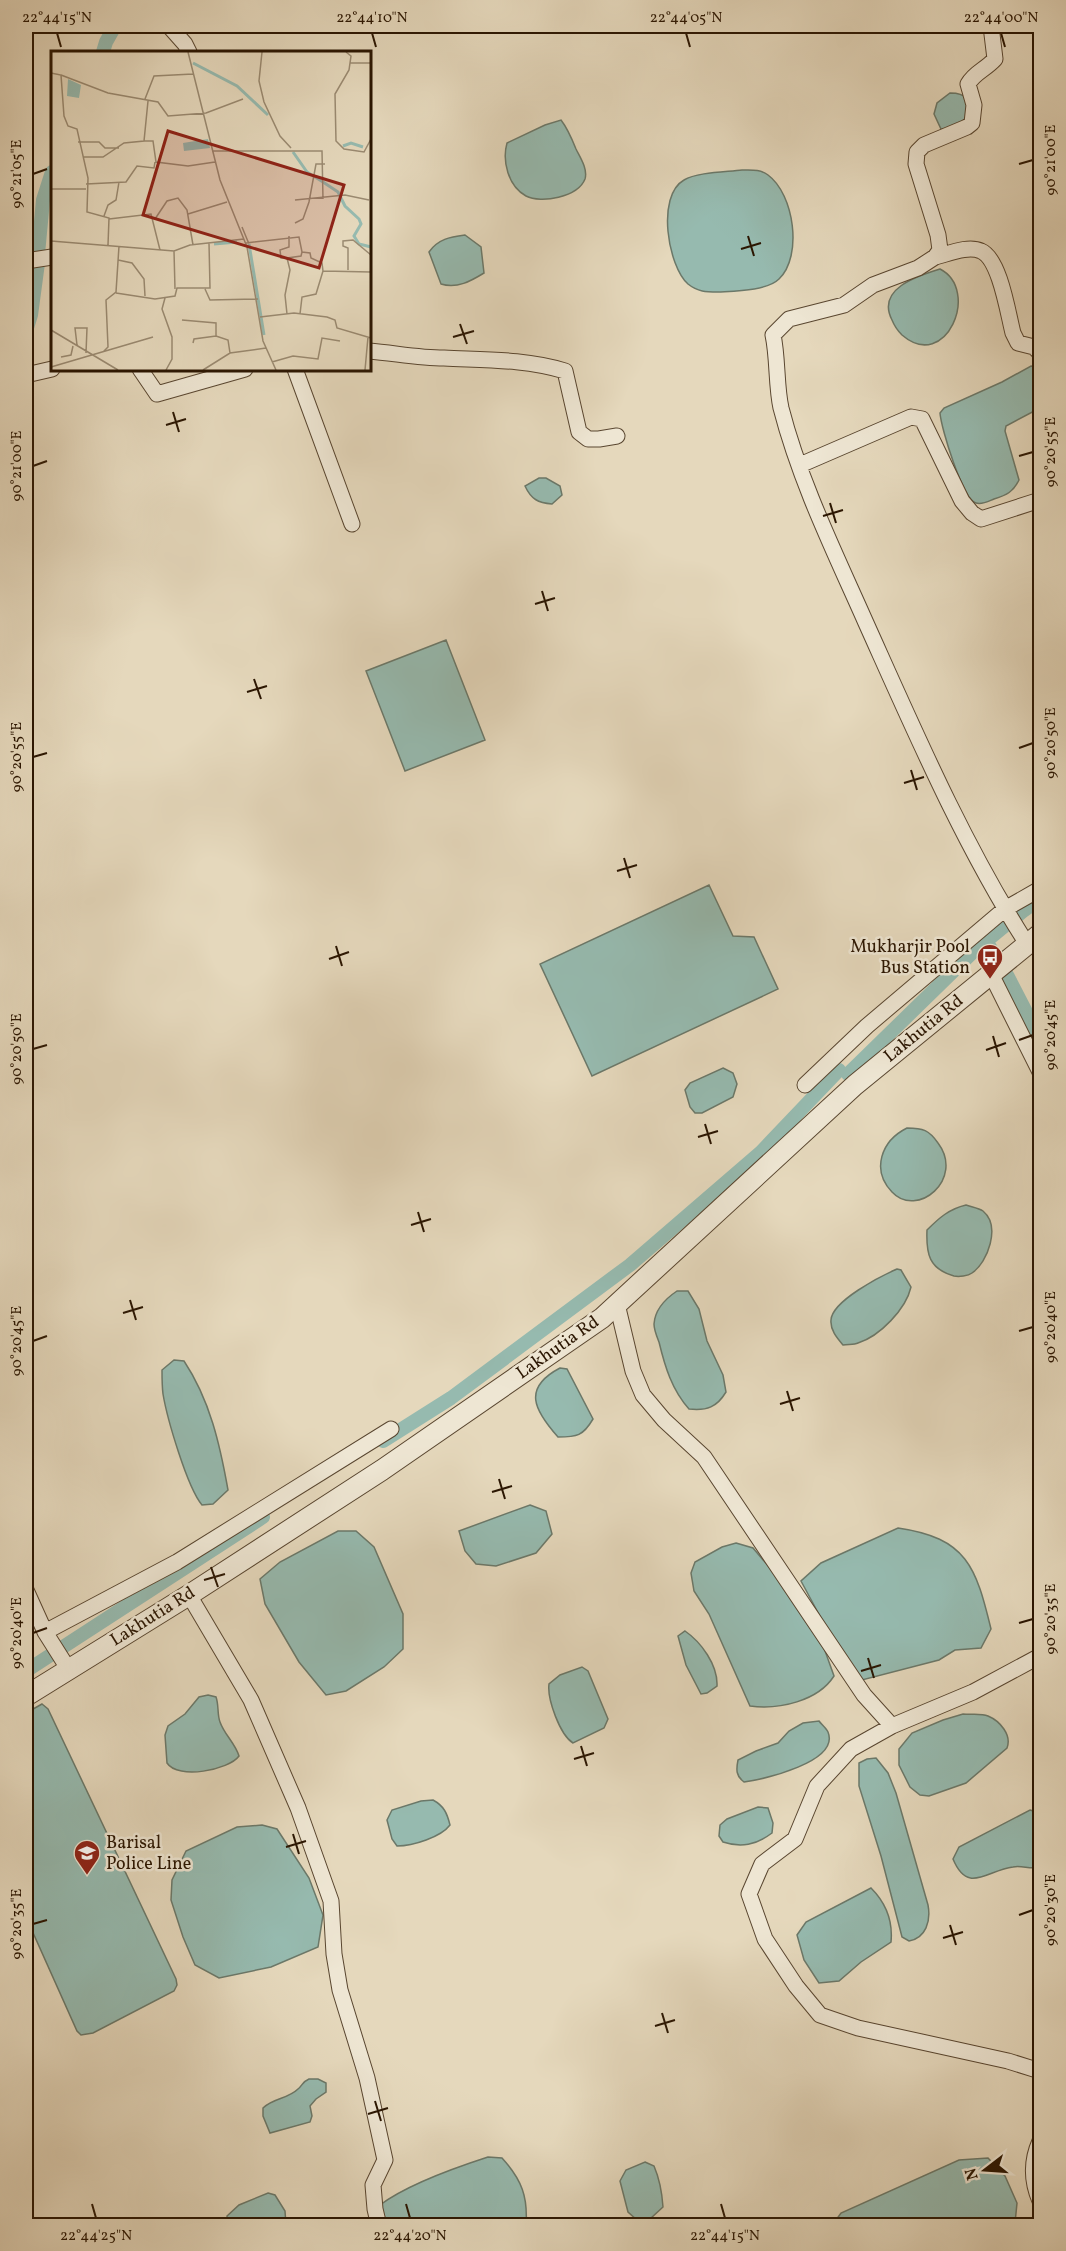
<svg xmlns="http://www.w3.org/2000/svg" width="1066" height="2251" font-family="Vollkorn,serif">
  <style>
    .water { fill: #96baaf; stroke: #6b7869; stroke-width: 1.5 }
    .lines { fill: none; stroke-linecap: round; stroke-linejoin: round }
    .canal { stroke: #96baaf; stroke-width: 14 }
    .minor-casing { stroke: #594630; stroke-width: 17 }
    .tertiary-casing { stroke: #594630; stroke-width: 22 }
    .minor { stroke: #eee6d3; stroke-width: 15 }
    .tertiary { stroke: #eee6d3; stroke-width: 20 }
    .ticks { fill: none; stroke: #2a1501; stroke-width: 2 }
    .labels { text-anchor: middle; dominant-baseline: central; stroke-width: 5; stroke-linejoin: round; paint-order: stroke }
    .poi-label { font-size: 18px; fill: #2a1501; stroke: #eee6d3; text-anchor: end }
    .street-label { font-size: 18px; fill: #2a1501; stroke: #eee6d3 }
    .inset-river { fill: none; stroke: #96baaf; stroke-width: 3 }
    .inset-road { fill: none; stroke: #9a8a71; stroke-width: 1.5 }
    .view { fill: #8f2418; fill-opacity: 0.15; stroke: #8f2418; stroke-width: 3 }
    .inset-edge { fill: none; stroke: #2a1501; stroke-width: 3 }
    .neatline { fill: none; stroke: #2a1501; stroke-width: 2 }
    .ticks-label { font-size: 15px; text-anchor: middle; fill: #2a1501 }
  </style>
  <rect width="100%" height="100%" fill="#e5d8bc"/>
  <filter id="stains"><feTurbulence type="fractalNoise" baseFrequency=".00333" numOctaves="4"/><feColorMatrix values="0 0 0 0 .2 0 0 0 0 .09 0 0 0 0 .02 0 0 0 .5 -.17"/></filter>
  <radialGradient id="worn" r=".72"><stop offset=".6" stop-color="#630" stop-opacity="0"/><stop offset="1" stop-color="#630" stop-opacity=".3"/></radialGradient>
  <path class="water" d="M 950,93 C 970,93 968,102 968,118 L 948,130 L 941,129 L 934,114 L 937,103 Z
    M 561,120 C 568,129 572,139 576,149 C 580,157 588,169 585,179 C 578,197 541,204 526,196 C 508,186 502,161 507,143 L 545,125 Z
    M 742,170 C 752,170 760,169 768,175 C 794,194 803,256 779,279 C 767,291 734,291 718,292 C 706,292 698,292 688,284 C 668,266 656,196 684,180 C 697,172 727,172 742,170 Z
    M 465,235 L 481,247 L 484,273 C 471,281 457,289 441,284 L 429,252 C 438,239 450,237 465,235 Z
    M 940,269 C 981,290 946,373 902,335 C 898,331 894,325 892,320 C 876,289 917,276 940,269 Z
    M 1031,366 L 1040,369 L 1040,408 L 1006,426 L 1005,431 L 1019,480 C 1013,492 1007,495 994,499 C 989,501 982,505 976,503 C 963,500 941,428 940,413 L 944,408 L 1002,382 Z
    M 539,478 L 546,478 L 560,486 L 562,495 L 552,504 C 538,503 531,499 525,486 Z
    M 446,640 L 485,740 L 405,771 L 366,671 Z
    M 709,885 L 733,936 L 754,937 L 778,989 L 592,1076 L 540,964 Z
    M 723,1068 L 733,1073 L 737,1084 L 733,1097 L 702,1113 L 695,1113 L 690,1107 L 685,1090 L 690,1083 Z
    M 907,1128 C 923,1128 929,1130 938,1143 C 965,1179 917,1219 892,1192 C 871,1170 881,1141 907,1128 Z
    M 966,1205 C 972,1207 979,1208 983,1211 C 1001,1226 988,1262 972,1273 C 968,1276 959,1277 954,1276 C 929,1269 926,1254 927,1230 C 939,1218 949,1209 966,1205 Z
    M 897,1269 L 901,1270 L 911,1287 C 906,1309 880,1336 858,1343 C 854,1345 848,1344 843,1345 C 837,1338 830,1330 831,1320 C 832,1301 881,1276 897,1269 Z
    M 677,1291 L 688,1291 L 699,1309 L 707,1341 L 723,1375 L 726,1392 C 717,1407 707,1411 689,1409 C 672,1390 665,1367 659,1342 C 657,1337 654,1330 654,1324 C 655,1309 665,1299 677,1291 Z
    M 174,1360 L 184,1361 C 210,1400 220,1445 228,1490 L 213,1504 L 202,1505 C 187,1487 167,1418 163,1394 C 162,1386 162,1378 162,1370 Z
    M 560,1368 L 567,1369 L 593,1419 C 583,1436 577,1437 558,1437 C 534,1410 522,1388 560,1368 Z
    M 530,1505 L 546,1511 L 552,1534 L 536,1553 L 496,1566 L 476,1564 L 465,1551 L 459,1531 Z
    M 898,1528 C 967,1538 976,1567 991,1629 L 981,1648 L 955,1650 L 939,1660 L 862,1680 L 842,1657 L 801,1581 L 821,1563 Z
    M 338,1531 L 356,1531 L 374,1547 L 403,1614 L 403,1649 L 384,1667 L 346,1691 L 326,1695 L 299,1662 L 265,1604 L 260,1579 L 280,1562 Z
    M 736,1543 L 753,1548 L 775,1574 L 824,1648 L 834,1676 C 818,1701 779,1710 750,1706 L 709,1614 L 694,1591 L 691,1573 L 695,1562 L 722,1547 Z
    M 685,1631 C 701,1642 718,1665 717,1686 L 707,1693 L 701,1694 L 686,1665 L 678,1636 Z
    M 582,1667 L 588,1671 L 608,1719 L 604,1728 L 573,1743 C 560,1735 547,1699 549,1684 L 560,1675 Z
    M 208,1695 L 216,1697 C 219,1705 217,1714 220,1722 C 224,1734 235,1743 239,1756 C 229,1770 178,1780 167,1763 L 165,1735 L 168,1726 L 185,1714 L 199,1697 Z
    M 42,1704 L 48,1709 L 176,1979 L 177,1985 L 174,1991 L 93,2033 L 81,2035 L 77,2031 L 26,1917 L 26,1713 Z
    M 963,1714 C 971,1715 981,1713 988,1716 C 1000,1721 1012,1735 1007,1748 L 966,1783 L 929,1796 L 920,1795 L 910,1787 L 899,1765 L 899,1749 L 912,1733 L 943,1720 Z
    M 819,1721 C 821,1724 826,1728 828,1732 C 840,1762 764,1779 744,1782 C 736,1776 736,1770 738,1760 L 756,1751 L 778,1743 L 789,1731 L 803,1723 Z
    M 876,1758 L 888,1773 L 896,1793 L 928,1905 C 931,1921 926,1938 909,1941 L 902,1937 L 881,1856 L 859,1786 L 859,1763 L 867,1759 Z
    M 433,1800 C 444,1806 447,1813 450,1825 C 441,1837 413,1846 397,1846 L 392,1839 L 387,1820 L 392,1810 L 421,1801 Z
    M 758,1807 L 768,1808 L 773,1823 L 772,1833 C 756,1845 741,1848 723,1842 L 719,1836 L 720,1825 L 727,1819 Z
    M 1030,1810 L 1040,1813 L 1040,1867 C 1031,1870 1022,1865 1013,1867 C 987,1870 968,1895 953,1859 L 959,1847 Z
    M 262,1825 L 277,1829 L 309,1878 L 323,1915 L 318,1947 L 271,1967 L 219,1978 L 195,1965 L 183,1937 L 171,1900 L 172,1880 L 186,1851 L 237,1827 Z
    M 871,1888 C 885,1902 893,1921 891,1942 L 861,1962 L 839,1981 L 819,1983 L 804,1960 L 797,1935 L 806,1922 Z
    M 309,2079 L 318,2079 L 326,2083 L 326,2092 L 316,2099 L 310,2106 L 312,2116 L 310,2122 L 270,2133 L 263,2116 L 263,2108 C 273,2098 288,2099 298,2089 C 303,2085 302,2082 309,2079 Z
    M 488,2157 L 502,2158 C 522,2180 528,2197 526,2225 L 382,2225 L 380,2205 C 408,2184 454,2168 488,2157 Z
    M 988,2158 L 1005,2176 L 1017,2203 L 1015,2223 L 1011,2225 L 837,2225 L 836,2220 L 841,2213 L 959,2160 Z
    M 645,2162 L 654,2166 C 660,2180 662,2192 663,2207 L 651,2218 L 637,2220 L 628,2212 L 620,2181 L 626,2170 Z
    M 268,2193 L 275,2195 L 285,2211 L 286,2225 L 228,2225 L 227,2216 L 239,2205 Z"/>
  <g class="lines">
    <path class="canal" d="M 103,52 L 106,42 L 115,26
      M 38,254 L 43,200 L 52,172
      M 26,331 L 31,315 L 38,263
      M 986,941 L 1008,977 L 1040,1039
      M 848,1074 L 974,951 L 1023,911 L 1040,899
      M 383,1441 L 451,1398 L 630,1265 L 761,1152 L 839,1070
      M 26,1671 L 263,1517"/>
    <g class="minor-casing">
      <path id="minor" d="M 169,26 L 185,44 L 189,52
        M 991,26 L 995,59 C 985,70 975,72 968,84 L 974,105 L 972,123 L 967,127 L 924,145 L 917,152 L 916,164 L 938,235 L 940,250 L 935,257 L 918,268 L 873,285 L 844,305 L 789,319 L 773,335 C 778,358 776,386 781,408 C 800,482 835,553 866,623 C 915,732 963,844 1027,944
        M 935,257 C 948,254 968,245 981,251 C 1000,259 1008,314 1013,333 L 1018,343 L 1034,347 L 1040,353
        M 26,261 L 52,257
        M 369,351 C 394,353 419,358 444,358 C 485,360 526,359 565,371 L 579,432 L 588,439 L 599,439 L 617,436
        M 140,369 L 157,394 L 245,369
        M 295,369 L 352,524
        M 26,375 L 52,369
        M 800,465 L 911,417 L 922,419 L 962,501 L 972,513 L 981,519 L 1040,500
        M 991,974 L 1040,1072
        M 805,1085 L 867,1026 L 1005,909 L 1040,889
        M 617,1304 L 633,1371 L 643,1395 L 664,1420 L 704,1457 L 864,1695 L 892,1726
        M 26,1590 L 45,1632 L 69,1670
        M 189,1595 L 251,1700 L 298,1808 L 331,1901 L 334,1954 L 340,1990 L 367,2078 L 385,2160 L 373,2185 L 375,2209 L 379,2226
        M 45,1632 L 177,1562 L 391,1429
        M 1040,1656 L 973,1692 L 892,1726 L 851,1749 L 817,1786 L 795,1839 L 762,1864 L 749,1894 L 765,1939 L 796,1986 L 820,2015 L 858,2028 L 1008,2061 L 1040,2071
        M 1040,2141 C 1031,2161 1031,2180 1040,2201"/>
    </g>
    <g class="tertiary-casing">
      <path id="tertiary" d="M 26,1696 L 189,1595 L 382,1470 L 602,1318 L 855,1085 L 1040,934"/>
    </g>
    <use href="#minor" class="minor"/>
    <use href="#tertiary" class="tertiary"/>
  </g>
  <path class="ticks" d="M 57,33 L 61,47M 372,33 L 376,47M 686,33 L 690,47M 1001,33 L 1005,47M 1019,164 L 1033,160M 33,174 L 47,169M 748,236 L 754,256M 741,249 L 761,243M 460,324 L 467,344M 453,337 L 474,331M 173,412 L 179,432M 166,425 L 186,419M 1019,456 L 1033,452M 33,466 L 47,461M 830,503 L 836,523M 823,516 L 843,510M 542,591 L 548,611M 535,604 L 555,598M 254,679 L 261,699M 247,692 L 267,686M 1019,748 L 1033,743M 33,757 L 47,753M 911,770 L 917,790M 904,783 L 924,777M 624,858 L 630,878M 617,871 L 637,865M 336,946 L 342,966M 329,959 L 349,952M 993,1036 L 999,1057M 1019,1040 L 1033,1035M 33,1049 L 47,1045M 986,1050 L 1006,1043M 705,1124 L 711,1144M 698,1137 L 718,1131M 418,1212 L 424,1232M 411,1225 L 431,1219M 130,1300 L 136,1320M 123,1313 L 143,1307M 1019,1331 L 1033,1327M 33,1341 L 47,1336M 787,1391 L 793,1411M 780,1404 L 800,1398M 499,1479 L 505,1499M 492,1492 L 512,1486M 211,1567 L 218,1587M 204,1580 L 225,1574M 1019,1623 L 1033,1619M 33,1633 L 47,1628M 868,1658 L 874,1678M 861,1671 L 881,1665M 581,1746 L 587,1766M 574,1759 L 594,1753M 293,1834 L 299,1854M 286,1847 L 306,1841M 1019,1915 L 1033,1910M 33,1924 L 47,1920M 950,1925 L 956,1945M 943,1938 L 963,1932M 662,2013 L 668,2033M 655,2026 L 675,2020M 375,2101 L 381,2121M 368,2114 L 388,2108M 92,2204 L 96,2218M 406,2204 L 410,2218M 721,2204 L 725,2218"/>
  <defs>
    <g id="bus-pin" transform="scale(1.35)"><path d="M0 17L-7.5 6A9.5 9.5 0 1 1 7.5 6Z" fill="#8f2418" stroke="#eee6d3"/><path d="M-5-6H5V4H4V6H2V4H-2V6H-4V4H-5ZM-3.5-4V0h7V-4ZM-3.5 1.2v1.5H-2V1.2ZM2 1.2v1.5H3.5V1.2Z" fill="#fff"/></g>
    <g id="school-pin" transform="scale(1.35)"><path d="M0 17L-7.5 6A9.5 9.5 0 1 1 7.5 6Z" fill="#8f2418" stroke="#eee6d3"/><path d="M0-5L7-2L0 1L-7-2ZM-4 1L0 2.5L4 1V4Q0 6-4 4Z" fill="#fff"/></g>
  </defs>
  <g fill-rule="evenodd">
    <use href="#bus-pin" x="990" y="957"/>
    <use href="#school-pin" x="87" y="1853"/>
  </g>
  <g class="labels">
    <g class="poi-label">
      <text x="970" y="947">Mukharjir Pool<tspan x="970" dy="21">Bus Station</tspan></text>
      <text x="106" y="1843" text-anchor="start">Barisal<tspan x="106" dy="21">Police Line</tspan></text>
    </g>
    <g class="street-label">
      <text transform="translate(924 1029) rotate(-39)">Lakhutia Rd</text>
      <text transform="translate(558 1348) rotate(-35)">Lakhutia Rd</text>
      <text transform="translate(153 1617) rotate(-32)">Lakhutia Rd</text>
    </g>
  </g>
  <g transform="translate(51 51)">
    <rect width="320" height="320" fill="#e5d8bc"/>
    <path d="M 17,28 L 30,34 L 28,47 L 16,45 ZM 157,88 L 159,97 L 133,100 L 132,92 Z" fill="#96baaf"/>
    <path class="inset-river" d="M 142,12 L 186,35 L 217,64M 292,95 L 300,92 L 312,96M 242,101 L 256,121 L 272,131M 272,131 L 287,141 L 294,155 L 308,168 L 310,173 L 303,185 L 308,193 L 320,196M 163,193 L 186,191M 198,193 L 213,284"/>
    <path class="inset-road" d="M 137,1 L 169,129 L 196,196 L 212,290 L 225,319M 211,1 L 208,30 L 213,51 L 229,85 L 240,97M 295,1 L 300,5 L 298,19 L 284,43 L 285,90 L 293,98 L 313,101 L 320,88M 299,12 L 320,12M 0,22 L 10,24 L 13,65 L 17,75 L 26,78 L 37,127 L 36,161 L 58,167 L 57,194M 10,24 L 57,42 L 107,51 L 117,65 L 155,62 L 192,48M 94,48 L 103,25 L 142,23M 93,90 L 102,90 L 105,111 L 137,115 L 164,111M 27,91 L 48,91 L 54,97 L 68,97M 161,100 L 271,100 L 272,148M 32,106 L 52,106 L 73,92 L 93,90 L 97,50M 35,133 L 75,131 L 86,115 L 103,117 L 104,111M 0,138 L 35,138M 320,148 L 320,185M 244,149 L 294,144 L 318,149M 137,163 L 176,151M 53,165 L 57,154 L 65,149 L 68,131M 58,168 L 100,163 L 109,199M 104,168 L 116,150 L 127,147 L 136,159 L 142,194M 244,172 L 252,168 L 258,151 L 265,113 L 274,113M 191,176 L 198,193M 0,190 L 123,200 L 139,194 L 193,188M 195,192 L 248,186 L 251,201 L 259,202 L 260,207 L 271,212 L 272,220 L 320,221M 123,200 L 124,238M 236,207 L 250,205 L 251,201M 67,209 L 81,212 L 93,228 L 94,245M 297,219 L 297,197 L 292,195 L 292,190 L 302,189 L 320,204M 154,238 L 159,249 L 207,248M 65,242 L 104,248 L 124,245 L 126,237 L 159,237 L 158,192M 114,247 L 111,258 L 121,286 L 121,308 L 115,319M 236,263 L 234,244 L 239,219 L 236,207 L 230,207 L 229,199 L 238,196 L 238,185M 249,263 L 251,246 L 265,243 L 272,220M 209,266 L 243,262 L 276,266 L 284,269 L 286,277 L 320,287M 131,269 L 165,272 L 165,285M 0,279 L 67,319M 142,292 L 143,288 L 165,285 L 177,289 L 179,302M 26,294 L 24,277 L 36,277 L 35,302M 52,301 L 57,296 L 55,249 L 65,241 L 68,195M 10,306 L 20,304 L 22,295M 221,311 L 242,305 L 267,308 L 271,287 L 289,290M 0,316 L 102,286M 152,319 L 179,302 L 215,297M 314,319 L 317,286"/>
    <path class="view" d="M 117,80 L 293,134 L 268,217 L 92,164 Z"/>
    <rect width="320" height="320" class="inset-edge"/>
  </g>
  <rect width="1066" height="2251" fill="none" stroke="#e5d8bc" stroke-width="66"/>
  <g transform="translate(985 2170) rotate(253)" stroke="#eee6d3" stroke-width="4.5" paint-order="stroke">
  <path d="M0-4.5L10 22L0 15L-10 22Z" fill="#2a1501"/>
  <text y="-9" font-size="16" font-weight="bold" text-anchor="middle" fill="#2a1501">N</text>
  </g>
  <rect x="33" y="33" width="1000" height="2185" class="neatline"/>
  <g class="ticks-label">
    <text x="57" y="22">22°44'15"N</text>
    <text x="372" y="22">22°44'10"N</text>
    <text x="686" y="22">22°44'05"N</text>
    <text x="1001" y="22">22°44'00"N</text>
    <text transform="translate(1050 160) rotate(-90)" y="5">90°21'00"E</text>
    <text transform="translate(16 174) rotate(-90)" y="5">90°21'05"E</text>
    <text transform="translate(1050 452) rotate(-90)" y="5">90°20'55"E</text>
    <text transform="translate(16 466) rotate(-90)" y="5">90°21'00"E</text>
    <text transform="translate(1050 743) rotate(-90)" y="5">90°20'50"E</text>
    <text transform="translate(16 757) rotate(-90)" y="5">90°20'55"E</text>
    <text transform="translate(1050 1035) rotate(-90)" y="5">90°20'45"E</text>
    <text transform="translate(16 1049) rotate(-90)" y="5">90°20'50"E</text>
    <text transform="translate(1050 1327) rotate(-90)" y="5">90°20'40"E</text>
    <text transform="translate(16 1341) rotate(-90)" y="5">90°20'45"E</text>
    <text transform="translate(1050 1619) rotate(-90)" y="5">90°20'35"E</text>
    <text transform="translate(16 1633) rotate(-90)" y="5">90°20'40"E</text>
    <text transform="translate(1050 1910) rotate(-90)" y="5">90°20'30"E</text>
    <text transform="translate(16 1924) rotate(-90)" y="5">90°20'35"E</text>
    <text x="96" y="2240">22°44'25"N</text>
    <text x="410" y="2240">22°44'20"N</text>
    <text x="725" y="2240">22°44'15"N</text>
  </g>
  <rect width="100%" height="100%" filter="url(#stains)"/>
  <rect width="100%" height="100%" fill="url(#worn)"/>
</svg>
